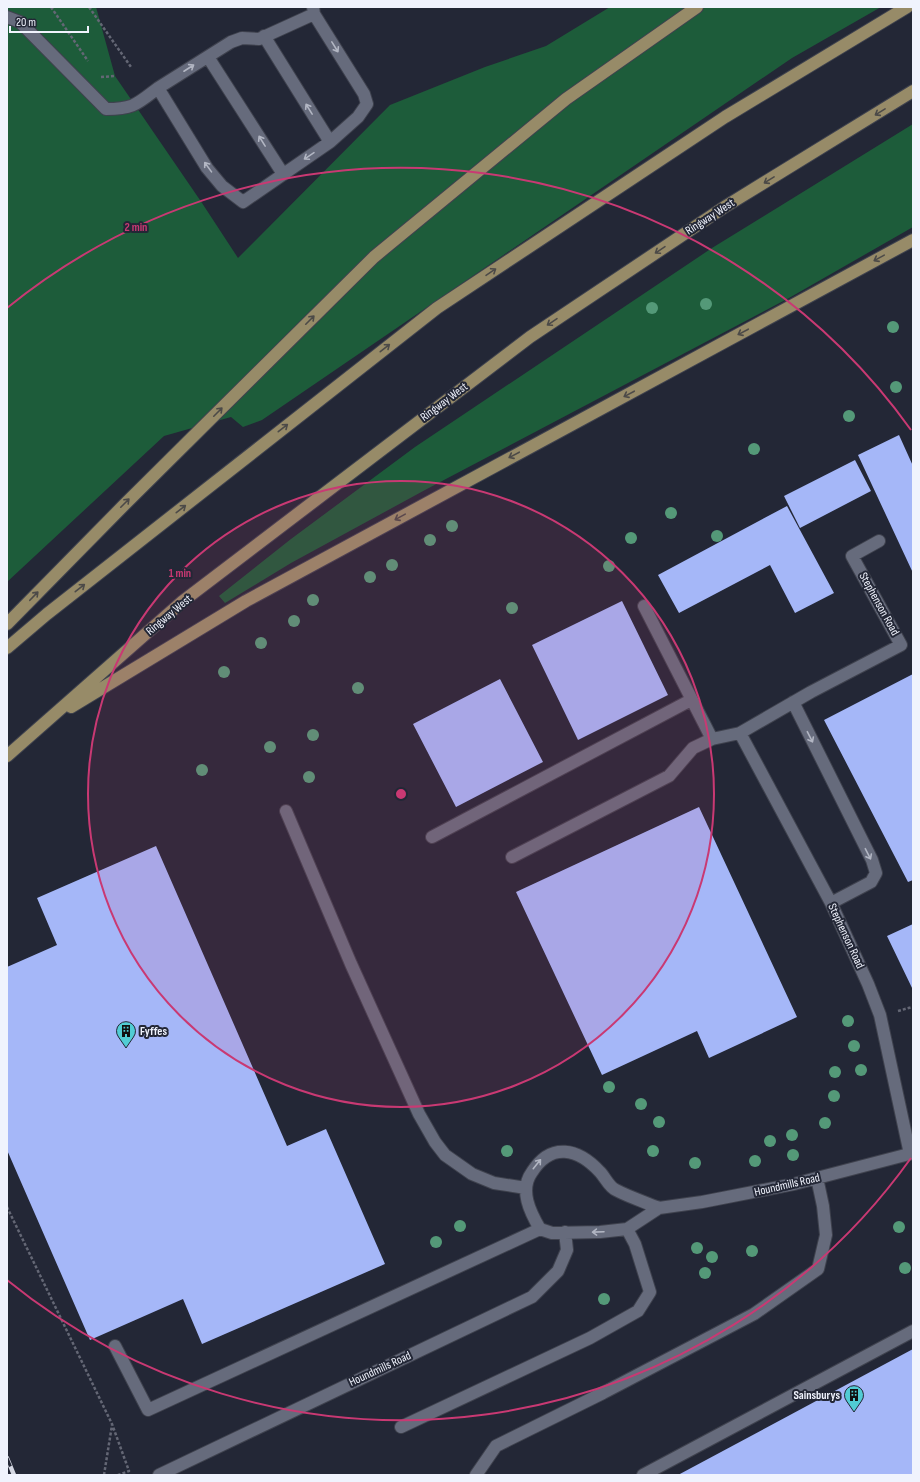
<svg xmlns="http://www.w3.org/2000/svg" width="920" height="1482" font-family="'Sofia Sans Condensed',sans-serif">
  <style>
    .green { fill: #1d5c3a }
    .building { fill: #a5b7f8 }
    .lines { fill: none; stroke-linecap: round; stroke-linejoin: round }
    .minor-casing { stroke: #3f424e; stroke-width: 14 }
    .major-casing { stroke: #3f424e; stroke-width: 14 }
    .path { stroke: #646775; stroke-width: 2.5; stroke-dasharray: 3 2; stroke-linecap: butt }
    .minor { stroke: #666b7c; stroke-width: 12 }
    .major { stroke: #978b68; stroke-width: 12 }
    .rail-casing { stroke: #d4d7e2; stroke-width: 4.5 }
    .rail { stroke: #232736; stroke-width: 3; stroke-dasharray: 9; stroke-linecap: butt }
    .tree { fill: #549978 }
    .oneway { stroke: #b2b6c3 }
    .oneway2 { stroke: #4c4a48 }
    .ring { fill: none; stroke: #c93973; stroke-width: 2 }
    .labels { text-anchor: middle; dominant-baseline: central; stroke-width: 4; stroke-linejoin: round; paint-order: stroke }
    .street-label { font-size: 12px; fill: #f0f3fd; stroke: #232736 }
    .poi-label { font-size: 12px; font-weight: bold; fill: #f0f3fd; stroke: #232736; text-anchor: start }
    .centre { fill: #c93973; stroke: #232736; stroke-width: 2 }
    .ring-label { font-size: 12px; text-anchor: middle; font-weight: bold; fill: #c93973; stroke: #232736; stroke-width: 4; stroke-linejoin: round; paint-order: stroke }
  </style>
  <rect width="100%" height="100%" fill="#232736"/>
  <path class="green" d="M 7,7 L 96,7 L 115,76 L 202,203 L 238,258 L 390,105 L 485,67 L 546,46 L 610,7 L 881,7 L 792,58 L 262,420 L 243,427 L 231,417 L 164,436 L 7,582 Z
    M 913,124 L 913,227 L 789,298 L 425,490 L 291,563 L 225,603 L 219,596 L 291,539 L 415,447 L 712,248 Z"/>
  <path class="building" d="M 899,435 L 913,466 L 913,573 L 858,455 Z
    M 855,460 L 871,491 L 800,528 L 784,496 Z
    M 787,506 L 834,593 L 795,613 L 770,565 L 679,613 L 658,575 Z
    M 622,601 L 668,695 L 578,740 L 532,645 Z
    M 913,674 L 913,880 L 908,882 L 824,720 Z
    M 500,679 L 543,762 L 456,807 L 413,724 Z
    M 699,807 L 797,1017 L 709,1058 L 697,1031 L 602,1075 L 516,892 Z
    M 156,846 L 287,1146 L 326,1129 L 385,1264 L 202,1344 L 183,1299 L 90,1340 L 7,1150 L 7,967 L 57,945 L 37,898 Z
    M 913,924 L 913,990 L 887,936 Z
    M 913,1349 L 913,1475 L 678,1475 Z"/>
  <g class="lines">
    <g class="minor-casing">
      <path id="minor" d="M 313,7 L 314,14 L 364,94 L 367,104 L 358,117 L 330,142 L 243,202 L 222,186 L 207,168 L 158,88 L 231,42 L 242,38 L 259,39 L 314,14
        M 7,17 L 20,22 L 106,109 C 134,109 137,104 158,88
        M 264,36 L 330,142
        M 208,57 L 283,174
        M 644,606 L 712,739
        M 793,702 L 872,860 L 876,873 L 871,882 L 831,903
        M 740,733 L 831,903 L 868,984 L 880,1015 L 910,1154
        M 286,811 L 351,964 L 419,1114 L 435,1142 L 445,1155 L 472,1174 L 494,1183 L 526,1188
        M 432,837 L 691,700
        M 512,857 L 669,776 L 693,748 L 712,739 L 740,733 L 811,692 L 901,645 L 852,556 L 879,541
        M 659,1208 C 645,1202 629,1197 616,1190 C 609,1187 605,1177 600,1172 C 578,1148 551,1142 532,1172 C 519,1190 530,1212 540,1229 L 552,1233 L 600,1232 L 627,1229 L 659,1208 L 702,1202 L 794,1184 L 913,1153
        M 115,1346 L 148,1410 L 540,1229
        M 401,1427 L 590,1338 L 638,1311 L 650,1292 L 635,1244 L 627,1229
        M 159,1475 L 532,1297 L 558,1271 L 567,1250 L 565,1232
        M 476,1475 L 496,1446 L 603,1393 L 754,1314 L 818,1269 L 826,1235 L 823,1206 L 817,1178
        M 643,1475 L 913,1331"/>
    </g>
    <g class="major-casing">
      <path id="major" d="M 7,624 L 124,505 L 374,257 L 566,99 L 697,7
        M 7,648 L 47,614 L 437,308 L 725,117 L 907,7
        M 71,707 L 246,601 L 913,240
        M 7,756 L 183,601 L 530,337 L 726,206 L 913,91"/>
    </g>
    <path class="path" d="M 51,7 L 88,61
      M 89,7 L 131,67
      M 101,77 L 115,76
      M 898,1011 L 912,1007
      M 7,1207 L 112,1424 L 129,1471 L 118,1475
      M 104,1475 L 112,1425"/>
    <use href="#minor" class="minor"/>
    <use href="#major" class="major"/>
    <g class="rail-casing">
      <path id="rail" d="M 7,1458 L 14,1475"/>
    </g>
    <use href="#rail" class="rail"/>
  </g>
  <g class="tree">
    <circle cx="706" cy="304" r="6"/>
    <circle cx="652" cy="308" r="6"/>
    <circle cx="893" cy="327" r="6"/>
    <circle cx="896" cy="387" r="6"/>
    <circle cx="849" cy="416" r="6"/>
    <circle cx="754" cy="449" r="6"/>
    <circle cx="671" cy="513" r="6"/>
    <circle cx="452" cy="526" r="6"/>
    <circle cx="717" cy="536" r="6"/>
    <circle cx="631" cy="538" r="6"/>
    <circle cx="430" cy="540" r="6"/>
    <circle cx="392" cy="565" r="6"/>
    <circle cx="609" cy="566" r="6"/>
    <circle cx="370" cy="577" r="6"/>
    <circle cx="313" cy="600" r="6"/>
    <circle cx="512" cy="608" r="6"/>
    <circle cx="294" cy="621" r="6"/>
    <circle cx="261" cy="643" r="6"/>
    <circle cx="224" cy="672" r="6"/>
    <circle cx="358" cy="688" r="6"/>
    <circle cx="313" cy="735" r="6"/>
    <circle cx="270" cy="747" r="6"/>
    <circle cx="202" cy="770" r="6"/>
    <circle cx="309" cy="777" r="6"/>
    <circle cx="848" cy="1021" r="6"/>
    <circle cx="854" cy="1046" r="6"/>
    <circle cx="861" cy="1070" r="6"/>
    <circle cx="835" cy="1072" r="6"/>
    <circle cx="609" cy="1087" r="6"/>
    <circle cx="834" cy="1096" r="6"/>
    <circle cx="641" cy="1104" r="6"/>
    <circle cx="659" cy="1122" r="6"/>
    <circle cx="825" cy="1123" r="6"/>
    <circle cx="792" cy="1135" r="6"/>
    <circle cx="770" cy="1141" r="6"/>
    <circle cx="507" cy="1151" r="6"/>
    <circle cx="653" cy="1151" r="6"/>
    <circle cx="793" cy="1155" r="6"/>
    <circle cx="755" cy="1161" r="6"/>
    <circle cx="695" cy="1163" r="6"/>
    <circle cx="460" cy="1226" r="6"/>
    <circle cx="899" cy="1227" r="6"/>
    <circle cx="436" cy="1242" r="6"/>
    <circle cx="697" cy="1248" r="6"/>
    <circle cx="752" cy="1251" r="6"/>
    <circle cx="712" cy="1257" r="6"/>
    <circle cx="905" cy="1268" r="6"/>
    <circle cx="705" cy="1273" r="6"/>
    <circle cx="604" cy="1299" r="6"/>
  </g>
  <defs><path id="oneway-shaft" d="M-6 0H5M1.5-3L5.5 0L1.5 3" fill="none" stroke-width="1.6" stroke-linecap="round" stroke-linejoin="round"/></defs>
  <g class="oneway">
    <use href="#oneway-shaft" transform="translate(335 47) rotate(58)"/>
    <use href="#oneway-shaft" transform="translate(189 68) rotate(-33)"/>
    <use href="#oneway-shaft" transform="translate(309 109) rotate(-122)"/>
    <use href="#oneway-shaft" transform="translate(262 141) rotate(-122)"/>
    <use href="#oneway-shaft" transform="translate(309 156) rotate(146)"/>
    <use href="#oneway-shaft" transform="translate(208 167) rotate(-126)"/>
    <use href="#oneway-shaft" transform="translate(810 737) rotate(63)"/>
    <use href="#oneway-shaft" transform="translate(868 854) rotate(63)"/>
    <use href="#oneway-shaft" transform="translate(537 1164) rotate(-51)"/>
    <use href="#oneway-shaft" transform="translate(598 1232) rotate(178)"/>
  </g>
  <g class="oneway2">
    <use href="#oneway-shaft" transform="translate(880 112) rotate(148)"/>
    <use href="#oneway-shaft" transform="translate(769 180) rotate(148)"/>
    <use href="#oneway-shaft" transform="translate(660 250) rotate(146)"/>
    <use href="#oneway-shaft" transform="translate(879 258) rotate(151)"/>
    <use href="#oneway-shaft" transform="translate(491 272) rotate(-34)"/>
    <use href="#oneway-shaft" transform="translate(310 320) rotate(-45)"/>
    <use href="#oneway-shaft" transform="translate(552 322) rotate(146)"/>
    <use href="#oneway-shaft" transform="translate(743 332) rotate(152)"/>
    <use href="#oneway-shaft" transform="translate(385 348) rotate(-38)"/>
    <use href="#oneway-shaft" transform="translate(629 394) rotate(152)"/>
    <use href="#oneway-shaft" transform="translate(218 412) rotate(-45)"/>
    <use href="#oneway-shaft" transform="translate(283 428) rotate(-38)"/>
    <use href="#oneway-shaft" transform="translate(514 455) rotate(152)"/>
    <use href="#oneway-shaft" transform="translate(125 503) rotate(-45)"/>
    <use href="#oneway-shaft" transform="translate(181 509) rotate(-38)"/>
    <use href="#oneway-shaft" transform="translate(400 517) rotate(151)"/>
    <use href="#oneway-shaft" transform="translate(80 588) rotate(-38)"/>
    <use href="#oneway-shaft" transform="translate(34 596) rotate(-46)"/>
  </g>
  <circle cx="401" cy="794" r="313" fill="#c93973" fill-opacity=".12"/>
  <g class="ring">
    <circle cx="401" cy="794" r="313"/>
    <path d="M911 1158A626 626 0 0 1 7 1280M7 308A626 626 0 0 1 911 430"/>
  </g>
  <defs>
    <g id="building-pin" transform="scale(1)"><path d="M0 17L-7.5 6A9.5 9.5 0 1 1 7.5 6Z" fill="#51ccd4" stroke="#232736"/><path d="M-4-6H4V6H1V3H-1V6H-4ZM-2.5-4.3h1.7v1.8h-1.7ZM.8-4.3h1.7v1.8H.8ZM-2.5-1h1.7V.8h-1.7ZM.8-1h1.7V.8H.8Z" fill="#111"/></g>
  </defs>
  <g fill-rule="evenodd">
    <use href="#building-pin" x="126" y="1031"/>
    <use href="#building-pin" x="854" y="1395"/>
  </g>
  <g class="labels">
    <g class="street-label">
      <text transform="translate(710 217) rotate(-33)">Ringway West</text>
      <text transform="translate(444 402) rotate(-37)">Ringway West</text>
      <text transform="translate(879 604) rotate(61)">Stephenson Road</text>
      <text transform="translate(169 615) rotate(-40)">Ringway West</text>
      <text transform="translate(846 936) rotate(65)">Stephenson Road</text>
      <text transform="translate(787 1185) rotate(-13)">Houndmills Road</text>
      <text transform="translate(380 1369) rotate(-25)">Houndmills Road</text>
    </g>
    <g class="poi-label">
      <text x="140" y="1031">Fyffes</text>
      <text x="840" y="1395" text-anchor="end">Sainsburys</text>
    </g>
  </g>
  <circle cx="401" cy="794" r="6" class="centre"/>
  <g class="ring-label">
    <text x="136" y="231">2 min</text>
    <text x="180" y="577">1 min</text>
  </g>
  <rect width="920" height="1482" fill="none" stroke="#f0f3fd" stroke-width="16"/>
  <path d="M10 26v6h78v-6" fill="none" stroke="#f0f3fd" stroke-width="2"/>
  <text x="16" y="26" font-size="12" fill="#f0f3fd" stroke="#232736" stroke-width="3" paint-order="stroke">20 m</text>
</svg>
